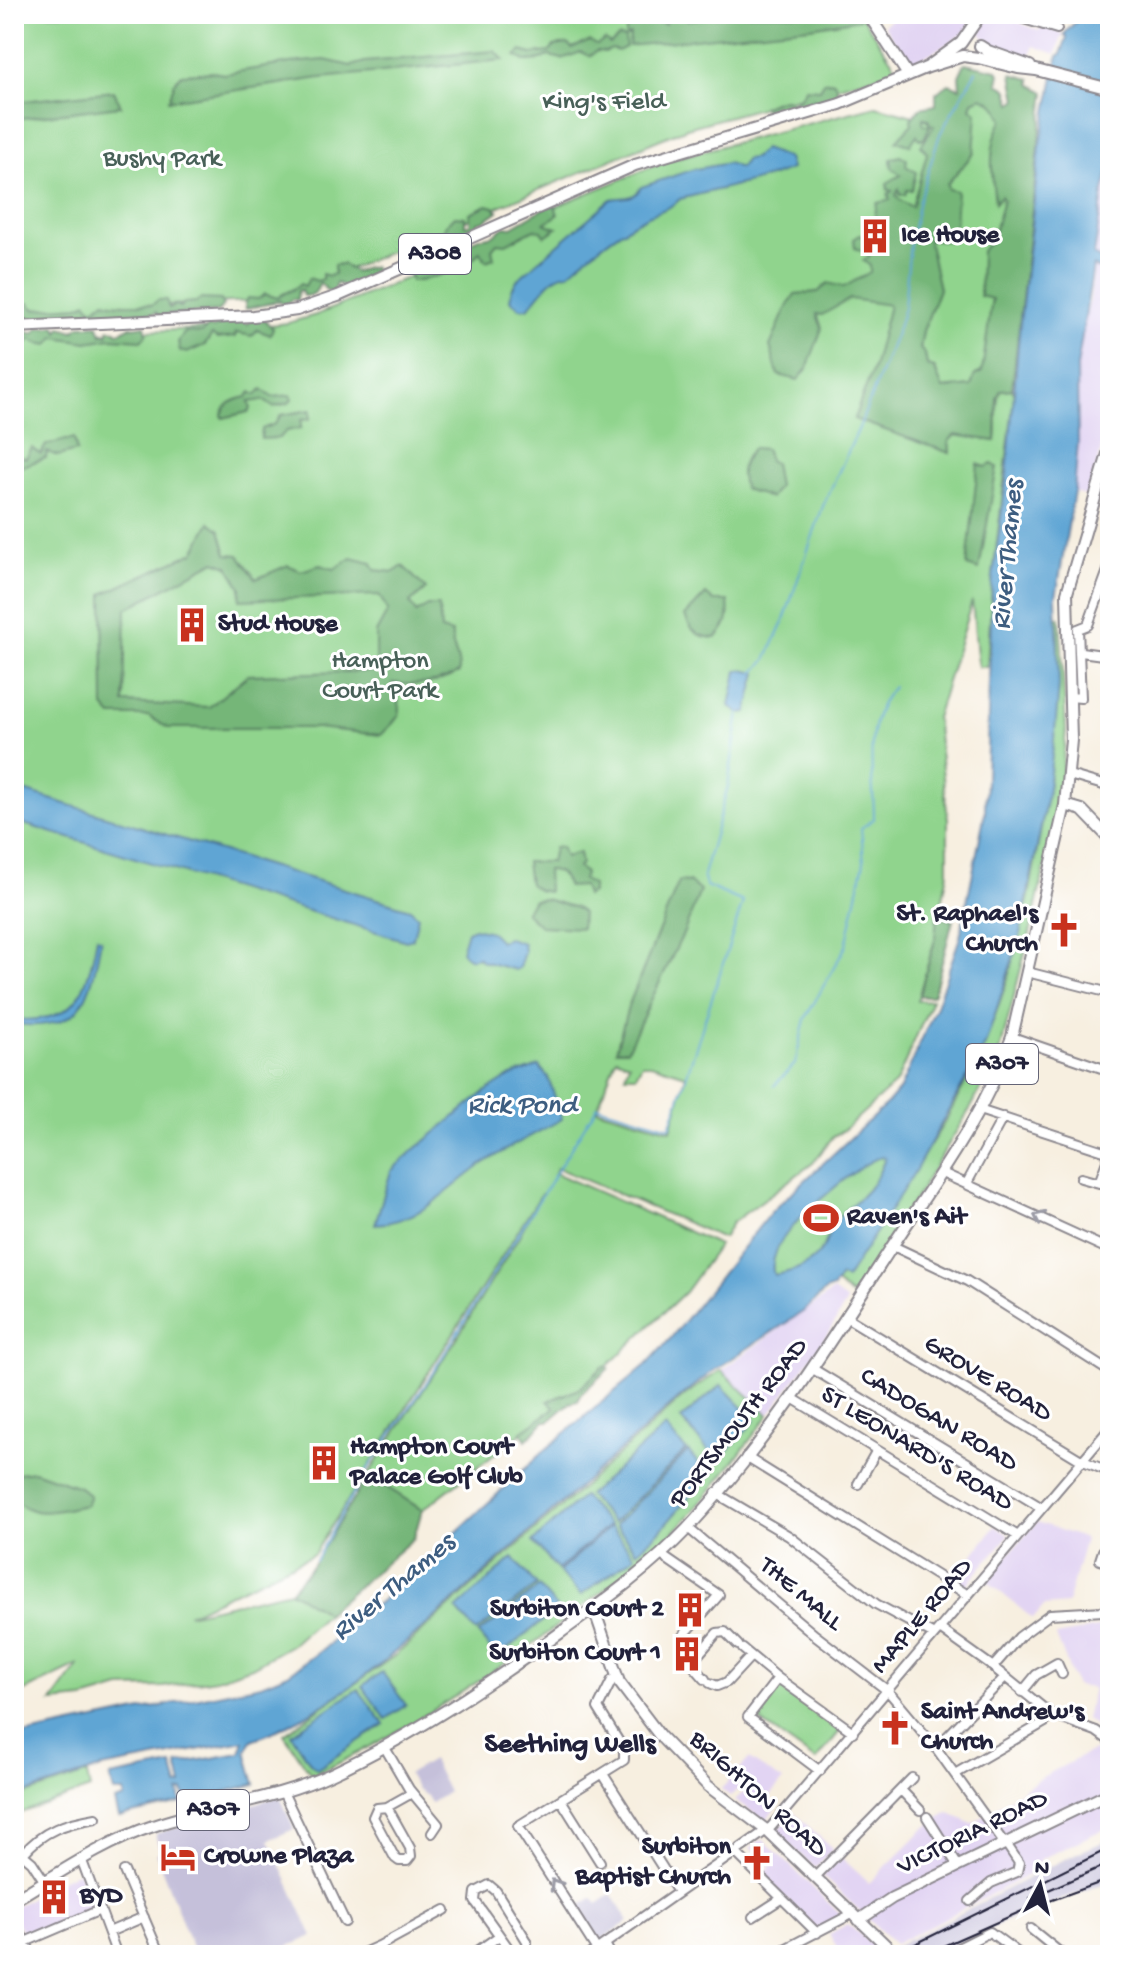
<svg xmlns="http://www.w3.org/2000/svg" width="1124" height="1969" font-family="'Gochi Hand',sans-serif">
  <style>
    .built { fill: #e2d4f3 }
    .industrial { fill: #c5c0da }
    .green { fill: #90d48d; stroke: #597b64; stroke-width: 2; fill-rule: evenodd }
    .forest { fill: #74b678; stroke: #4b6c5a; stroke-width: 2; fill-rule: evenodd }
    .water { fill: #5ea5d4; stroke: #406488; stroke-width: 2; fill-rule: evenodd }
    .lines { fill: none; stroke-linecap: round; stroke-linejoin: round }
    .stream { stroke: #5ea5d4; stroke-width: 2 }
    .minor-casing { stroke: #8c888e; stroke-width: 12 }
    .major-casing { stroke: #8c888e; stroke-width: 14 }
    .minor { stroke: #fff; stroke-width: 8 }
    .major { stroke: #fff; stroke-width: 10 }
    .rail { stroke: #22223b; stroke-width: 2 }
    .oneway { stroke: #9c9ca7 }
    .labels { text-anchor: middle; dominant-baseline: central; stroke-width: 6; stroke-linejoin: round; paint-order: stroke }
    .shield { fill: #fff; stroke: #646476; stroke-width: 2 }
    .shield-label { font-size: 24px; font-weight: bold; fill: #22223b }
    .park-label { font-size: 26px; fill: #486058; stroke: #fff }
    .poi-label { font-size: 26px; font-weight: bold; fill: #22223b; stroke: #fff; text-anchor: start }
    .street-label { font-size: 26px; fill: #22223b; stroke: #fff }
    .water-label { font-size: 28px; font-style: italic; fill: #3d5d80; stroke: #fff }
    .neighbourhood-label { font-size: 28px; font-weight: bold; fill: #22223b; stroke: #fff }
  </style>
  <rect width="100%" height="100%" fill="#fff"/>
  <filter id="ink" filterUnits="userSpaceOnUse"><feTurbulence type="fractalNoise" baseFrequency=".0125" numOctaves="2"/><feDisplacementMap in="SourceGraphic" scale="16" xChannelSelector="R" yChannelSelector="G"/><feConvolveMatrix kernelMatrix="1 2 1 2 8 2 1 2 1" color-interpolation-filters="sRGB"/></filter>
  <filter id="wash" filterUnits="userSpaceOnUse"><feTurbulence type="fractalNoise" baseFrequency=".006" numOctaves="4" result="noise"/><feDisplacementMap in="SourceGraphic" scale="32" xChannelSelector="R" yChannelSelector="G"/><feGaussianBlur stdDeviation="1.8" result="paint"/><feColorMatrix in="noise" values="0 0 0 0 0 0 0 0 0 0 0 0 0 0 0 0 0 1.4 0 .05"/><feComposite in="paint" operator="in"/></filter>
  <g filter="url(#wash)">
    <rect width="100%" height="100%" fill="#f7efe0"/>
    <path class="built" d="M 898,14 L 976,14 L 964,34 L 910,65 L 884,25 Z
      M 988,14 L 1000,14 L 1039,31 L 1042,26 L 1063,34 L 1056,54 L 1034,46 L 1030,56 L 990,45 L 981,34 Z
      M 1110,167 L 1110,417 L 1088,497 L 1074,492 L 1078,442 L 1077,367 L 1082,328 L 1090,301 L 1101,206 Z
      M 833,1291 L 847,1301 L 827,1335 L 769,1415 L 721,1370 Z
      M 1037,1522 L 1085,1539 L 1067,1604 L 1044,1606 L 1033,1619 L 986,1580 Z
      M 995,1526 L 1009,1535 L 964,1588 L 953,1582 Z
      M 1109,1626 L 1110,1631 L 1110,1736 L 1086,1719 L 1093,1688 L 1076,1686 L 1056,1636 Z
      M 1102,1746 L 1110,1748 L 1110,1826 L 1039,1860 L 1042,1868 L 895,1944 L 822,1876 L 842,1858 L 869,1883 L 925,1828 L 948,1812 L 972,1824 L 1040,1778 Z
      M 749,1759 L 783,1781 L 766,1800 L 776,1808 L 765,1821 L 735,1800 L 745,1791 L 741,1787 L 730,1796 L 721,1789 Z
      M 794,1813 L 833,1849 L 815,1868 L 776,1832 Z
      M 764,1840 L 838,1912 L 841,1915 L 816,1929 L 763,1876 L 771,1867 L 750,1848 L 759,1841 Z
      M 78,1872 L 93,1908 L 25,1937 L 14,1916 L 14,1908 L 52,1884 Z
      M 848,1924 L 864,1938 L 877,1948 L 864,1955 L 841,1955 L 829,1934 Z"/>
    <path class="industrial" d="M 432,1760 L 448,1792 L 431,1803 L 427,1796 L 417,1790 L 408,1774 Z
      M 280,1796 L 294,1829 L 269,1840 L 313,1936 L 268,1955 L 195,1955 L 156,1854 L 160,1851 L 155,1834 Z
      M 1110,1839 L 1110,1881 L 1015,1917 L 933,1955 L 900,1955 L 893,1948 L 1073,1855 Z
      M 612,1894 L 629,1921 L 596,1943 L 574,1910 L 592,1898 L 597,1904 Z"/>
    <path class="green" d="M 14,14 L 860,14 L 898,70 L 687,128 L 275,300 L 14,312 Z
      M 981,97 C 994,101 999,108 1003,120 L 996,202 L 1001,195 L 1003,200 L 992,240 L 991,314 L 982,372 L 971,386 L 942,389 L 935,368 L 927,366 L 925,354 L 920,349 L 923,331 L 939,289 L 927,239 L 948,189 L 946,184 L 974,153 L 971,108 L 973,100 Z
      M 876,106 L 947,125 L 934,131 L 895,266 L 889,308 L 873,369 L 854,419 L 950,453 L 949,441 L 955,435 L 996,441 C 999,424 994,405 1000,390 L 1012,389 L 1014,396 L 992,584 L 987,667 L 978,667 L 972,601 L 936,718 L 948,819 L 948,872 L 935,940 L 917,1001 L 932,1000 L 896,1083 L 845,1129 L 832,1138 L 813,1163 L 732,1223 L 723,1238 L 557,1168 L 555,1173 L 719,1245 L 685,1292 L 575,1397 L 562,1396 L 548,1401 L 556,1407 L 422,1510 L 368,1475 L 455,1341 L 519,1236 L 542,1193 L 314,1554 L 188,1614 L 290,1591 L 327,1613 L 291,1645 L 252,1667 L 216,1679 L 163,1687 L 121,1688 L 84,1699 L 52,1702 L 79,1665 L 14,1696 L 14,335 L 242,328 L 288,323 L 316,315 L 456,258 L 564,203 L 668,160 ZM 616,1058 L 629,1063 L 625,1075 L 636,1075 L 642,1064 L 651,1064 L 686,1075 L 671,1130 L 597,1109 Z
      M 1057,617 L 1060,618 L 1066,730 L 1061,781 L 1054,826 L 1031,929 L 1001,1047 L 973,1104 L 920,1191 L 851,1296 L 836,1284 L 841,1276 L 845,1279 L 946,1120 L 985,1045 L 1008,978 L 1029,896 L 1049,783 L 1059,685 Z
      M 881,1156 L 885,1158 C 873,1193 858,1196 835,1221 C 830,1228 829,1236 825,1244 C 815,1264 794,1272 774,1275 C 770,1264 776,1250 782,1240 C 794,1220 858,1163 881,1156 Z
      M 721,1370 L 769,1415 C 734,1460 699,1511 656,1549 C 635,1568 611,1584 589,1602 C 503,1668 411,1730 312,1776 L 284,1734 L 397,1654 L 684,1396 ZM 721,1385 L 718,1461 L 681,1419 ZM 358,1689 L 384,1724 L 318,1768 L 292,1734 Z
      M 779,1685 L 841,1730 L 816,1761 L 754,1717 Z
      M 83,1775 L 87,1775 L 90,1789 L 14,1815 L 14,1798 Z"/>
    <path class="forest" d="M 666,14 L 686,14 L 687,20 L 739,14 L 857,14 L 860,19 L 811,27 L 629,46 L 630,35 L 626,37 L 626,21 L 645,18 L 665,24 Z
      M 619,37 L 625,38 L 626,47 L 618,51 L 612,49 L 605,52 L 597,51 L 589,56 L 581,52 L 562,59 L 549,56 L 536,61 L 525,61 L 516,56 L 522,51 L 532,54 L 550,52 L 554,46 L 568,44 L 572,48 L 590,41 L 597,45 L 605,40 L 610,44 Z
      M 495,51 L 504,60 L 321,78 L 169,100 L 175,81 L 182,74 L 213,72 L 224,74 L 290,63 L 325,60 L 351,66 L 365,62 Z
      M 965,63 L 997,70 L 1000,74 L 998,83 L 1007,88 L 1012,103 L 1017,100 L 1012,74 L 1031,79 L 1031,84 L 1045,92 L 1012,389 L 1001,390 L 997,398 L 996,441 L 955,435 L 949,441 L 950,453 L 854,419 L 873,369 L 889,305 L 850,299 L 822,315 L 817,314 L 822,328 L 807,369 L 798,380 L 778,375 L 770,346 C 779,327 782,312 795,294 L 818,292 L 828,283 L 844,287 L 870,272 L 870,266 L 863,260 L 869,257 L 869,254 L 855,248 L 854,239 L 860,235 L 867,238 L 871,229 L 869,224 L 875,216 L 877,203 L 890,200 L 888,194 L 892,191 L 888,190 L 887,183 L 901,175 L 892,168 L 891,159 L 900,156 L 907,159 L 906,166 L 916,172 L 912,190 L 907,190 L 905,195 L 900,195 L 899,189 L 896,195 L 900,200 L 912,207 L 927,153 L 921,146 L 934,126 L 929,123 L 929,119 L 923,118 L 923,124 L 930,126 L 924,139 L 920,139 L 917,135 L 910,145 L 896,141 L 912,124 L 911,119 L 920,108 L 936,105 L 936,93 L 949,84 L 960,88 L 959,76 ZM 981,97 C 994,101 999,108 1003,120 C 987,143 992,177 995,203 L 1001,196 L 1003,200 L 992,240 L 981,251 L 980,296 L 992,299 L 982,372 L 975,375 L 971,386 L 943,389 L 934,368 L 927,366 L 925,354 L 920,349 L 923,331 L 939,289 L 928,239 L 947,241 L 955,226 L 957,191 L 948,189 L 947,184 L 974,153 L 977,113 L 971,108 L 973,101 Z
      M 832,81 L 836,84 L 838,91 L 831,99 L 826,98 L 825,102 L 816,104 L 813,99 L 811,106 L 788,113 L 785,109 L 777,113 L 777,107 L 766,114 L 763,106 C 772,104 777,98 787,99 L 790,103 C 797,102 804,93 805,88 L 820,89 L 824,82 Z
      M 114,91 L 121,106 L 14,119 L 14,102 Z
      M 487,205 L 494,207 L 498,211 L 484,221 L 478,222 L 478,228 L 444,239 L 445,226 L 455,216 L 465,217 L 465,225 L 470,225 L 470,213 Z
      M 555,205 L 558,215 L 545,223 L 557,228 L 545,236 L 542,231 L 534,229 L 506,244 L 497,243 L 492,249 L 494,258 L 486,261 L 480,251 L 473,259 L 463,261 L 459,269 L 420,281 L 411,281 L 409,274 L 412,267 L 479,238 L 493,235 L 506,226 L 512,227 L 546,207 Z
      M 342,264 L 355,272 L 373,266 L 376,271 L 346,287 L 336,283 L 334,291 L 328,292 L 320,283 C 316,293 314,296 303,296 L 301,290 L 298,291 L 297,300 L 292,299 L 289,303 L 282,304 L 280,301 L 246,309 L 245,304 L 248,298 L 258,299 L 265,294 L 278,298 C 284,291 293,292 300,284 L 305,286 L 309,278 L 317,281 L 322,279 L 322,274 L 330,276 L 334,274 L 334,265 Z
      M 200,299 L 221,300 L 223,306 L 218,312 L 158,315 L 156,312 L 153,314 L 138,312 L 137,316 L 107,317 L 84,313 L 70,317 L 47,320 L 14,318 L 16,303 L 29,303 L 34,309 L 79,306 L 87,302 L 92,310 L 105,301 C 120,307 136,302 152,305 L 158,300 L 166,300 L 169,308 L 176,305 L 181,307 L 184,303 L 196,302 Z
      M 262,318 L 273,328 L 270,335 L 257,330 L 252,336 L 236,333 L 235,337 L 217,339 L 212,335 L 205,345 L 187,353 L 180,351 L 178,342 L 185,332 L 202,333 L 208,327 L 215,328 L 218,321 L 243,321 L 248,324 L 251,319 Z
      M 98,325 L 101,334 L 107,334 L 109,329 L 116,330 L 118,333 L 129,327 L 145,325 L 147,334 L 141,340 L 111,338 L 87,342 L 55,337 L 49,345 L 37,343 L 31,339 L 25,345 L 14,341 L 14,329 L 26,328 L 29,333 L 35,333 L 38,328 L 56,326 L 58,332 L 61,327 L 74,331 L 79,326 Z
      M 262,389 L 272,397 L 291,395 L 292,399 L 289,403 L 273,407 L 263,400 L 249,402 L 251,409 L 248,412 L 223,418 L 222,414 C 227,402 234,400 247,397 L 251,392 L 256,395 Z
      M 311,410 L 310,419 L 301,420 L 301,428 L 287,431 L 279,438 L 261,439 L 262,429 L 275,424 L 281,415 Z
      M 74,438 L 77,451 L 58,456 L 47,452 L 46,458 L 14,469 L 16,456 L 26,458 L 32,448 L 41,454 L 46,445 Z
      M 753,448 L 765,449 L 769,460 L 774,463 L 778,486 L 770,498 L 744,489 C 738,472 741,462 753,448 Z
      M 978,464 L 986,467 L 992,464 L 997,467 L 979,570 L 967,566 Z
      M 210,522 L 220,530 L 227,554 L 239,555 L 256,579 L 288,565 L 301,571 L 320,565 L 334,569 L 352,558 L 372,563 L 375,570 L 394,572 L 403,566 L 426,589 L 410,603 L 416,613 L 428,606 L 439,606 L 441,630 L 452,633 C 450,647 460,656 459,673 C 436,684 418,686 393,683 C 402,714 406,711 381,735 L 317,728 L 168,728 L 148,716 L 112,716 L 104,707 L 103,594 L 194,552 ZM 215,561 L 228,566 L 241,587 L 240,600 L 379,595 L 388,611 L 376,633 L 376,671 L 248,675 L 209,707 L 124,703 L 126,609 Z
      M 706,594 L 714,601 L 728,601 C 730,618 728,626 716,638 C 698,637 691,632 685,616 Z
      M 561,847 L 565,857 L 579,853 L 581,863 L 578,868 L 585,873 L 583,880 L 592,885 L 592,893 L 586,896 L 583,886 L 568,887 C 563,875 560,870 547,870 L 548,892 L 538,890 L 529,884 L 526,862 L 551,862 L 554,848 Z
      M 679,881 L 689,882 L 700,891 L 684,932 L 627,1050 L 616,1050 L 628,1007 Z
      M 545,899 L 576,908 L 582,913 L 581,928 L 540,926 L 525,912 L 533,900 Z
      M 937,916 L 953,920 L 934,993 L 932,996 L 919,996 L 935,940 Z
      M 604,1366 L 609,1368 L 582,1393 L 578,1401 L 570,1403 L 549,1421 L 545,1421 L 526,1440 L 521,1432 L 555,1408 L 548,1401 L 579,1389 Z
      M 34,1471 L 79,1487 L 90,1496 L 86,1505 C 60,1509 36,1521 14,1499 L 14,1478 L 18,1473 Z
      M 368,1475 L 422,1510 L 414,1538 L 327,1613 L 290,1591 L 312,1566 Z"/>
    <path class="water" d="M 1083,14 L 1110,14 L 1110,167 L 1103,195 L 1094,255 L 1110,266 L 1110,275 L 1093,266 L 1077,367 L 1078,442 L 1074,492 L 1056,597 L 1059,685 L 1055,732 L 1047,796 L 1019,940 L 985,1045 L 914,1173 L 846,1279 L 841,1277 L 833,1288 L 825,1291 L 804,1311 L 713,1371 L 683,1395 C 613,1455 546,1517 479,1578 C 414,1636 335,1712 252,1740 L 246,1751 L 255,1784 L 186,1802 L 183,1791 L 179,1792 L 181,1803 L 119,1817 L 115,1801 L 125,1798 L 124,1792 L 114,1792 L 110,1777 L 172,1765 L 178,1786 L 182,1785 L 177,1764 L 240,1753 L 244,1741 L 102,1768 L 14,1797 L 14,1737 L 261,1685 L 288,1674 L 319,1652 L 395,1589 L 544,1451 L 646,1365 L 670,1339 L 771,1212 L 888,1103 L 900,1089 L 935,1009 L 960,937 L 985,812 L 992,584 L 1007,473 L 1020,323 L 1040,147 L 1058,56 L 1061,54 L 1067,37 L 1064,34 ZM 881,1157 L 885,1158 C 873,1193 858,1196 836,1221 C 830,1228 829,1236 825,1244 C 815,1263 795,1272 774,1275 C 770,1264 776,1250 782,1240 C 794,1220 859,1163 881,1157 Z
      M 764,149 L 788,158 L 791,169 L 770,177 L 680,199 C 671,209 658,211 646,217 C 618,231 592,252 569,273 C 551,273 540,296 528,308 L 520,308 L 510,300 L 512,289 L 517,280 L 611,199 C 625,196 633,201 641,187 L 691,170 L 728,163 L 740,168 L 746,159 L 753,158 Z
      M 743,670 L 757,673 L 747,712 L 739,713 L 730,706 L 737,671 Z
      M 14,788 L 410,909 L 418,916 L 413,939 L 406,941 L 14,821 Z
      M 474,928 L 491,932 L 500,941 L 508,938 L 523,943 L 524,952 L 519,968 L 515,970 L 482,961 L 478,957 C 470,960 466,958 461,951 L 467,931 Z
      M 97,937 L 101,939 C 97,960 93,989 80,1007 C 68,1025 33,1028 14,1023 L 14,1019 C 77,1025 87,991 97,937 Z
      M 539,1066 L 548,1077 L 562,1119 C 537,1133 510,1146 486,1162 C 448,1187 425,1221 375,1224 L 391,1171 L 408,1155 L 485,1092 L 509,1077 Z
      M 721,1385 L 755,1420 L 718,1462 L 681,1419 Z
      M 665,1427 L 686,1450 L 613,1523 L 588,1495 Z
      M 688,1451 L 708,1475 L 661,1530 L 637,1552 L 615,1525 Z
      M 583,1496 L 609,1525 L 558,1570 L 533,1542 Z
      M 610,1526 L 635,1556 L 581,1595 L 559,1572 Z
      M 513,1558 L 537,1585 L 476,1632 L 456,1609 Z
      M 539,1587 L 558,1609 L 497,1657 L 478,1634 Z
      M 382,1672 L 406,1705 L 386,1719 L 362,1686 Z
      M 358,1689 L 384,1724 L 317,1769 L 311,1764 L 291,1734 Z"/>
    <g class="lines">
      <path class="stream" d="M 754,673 L 766,660 L 784,620 L 823,506 L 859,428 L 898,328 L 904,308 L 910,243 L 919,200 L 940,134 L 976,71
        M 774,1086 L 795,1064 L 805,1019 L 846,946 L 864,862 L 861,828 L 874,819 C 874,774 861,724 893,687
        M 315,1561 L 363,1476 L 425,1385 L 597,1106 L 670,1127 L 743,902 L 706,886 L 703,875 L 728,786 L 739,713"/>
    </g>
  </g>
  <g filter="url(#ink)">
    <g class="lines">
      <g class="minor-casing">
        <path id="minor" d="M 1007,14 L 1057,29
          M 1078,629 L 1088,625 L 1110,565
          M 1081,652 L 1110,656
          M 1070,697 L 1081,698 L 1078,629
          M 1069,775 L 1110,787
          M 1027,972 L 1110,993
          M 1012,1037 L 1110,1071
          M 979,1110 L 1110,1153 L 1099,1183 L 1081,1178
          M 942,1173 L 1110,1250
          M 967,1183 L 1003,1117
          M 893,1246 L 967,1281 L 1110,1372
          M 846,1317 L 1081,1460 L 1110,1472
          M 813,1369 L 1042,1508
          M 792,1398 L 1018,1536
          M 746,1457 L 968,1595
          M 858,1484 L 877,1450
          M 716,1493 L 789,1536 L 876,1604 L 934,1635
          M 688,1528 L 815,1635 L 888,1691 L 936,1748 L 1004,1843
          M 1110,1550 L 1103,1551 L 1100,1560 L 1110,1563
          M 661,1555 L 719,1595 L 683,1636
          M 940,1629 L 993,1667 L 1052,1715 L 1096,1731 L 1110,1741
          M 743,1649 L 778,1678
          M 993,1667 L 1019,1637 L 1050,1614 L 1104,1611
          M 705,1679 L 691,1663 L 717,1633 L 725,1632 L 738,1645
          M 710,1683 L 717,1686 L 727,1682 L 751,1656
          M 1022,1692 L 1036,1675 L 1057,1663 L 1062,1674
          M 384,1746 L 409,1789 L 438,1824 L 432,1833
          M 936,1748 L 1005,1677
          M 820,1771 L 748,1717 L 778,1678 L 853,1732
          M 603,1774 L 678,1892
          M 955,1774 L 1045,1722 L 1052,1715
          M 901,1790 L 920,1810
          M 283,1792 L 345,1922
          M 561,1800 L 600,1862
          M 387,1807 L 410,1848 L 411,1856 L 407,1861 L 399,1861 L 395,1858 L 373,1817 L 377,1808 L 387,1807 L 412,1793
          M 927,1817 L 958,1866
          M 14,1847 L 32,1862 L 45,1882
          M 735,1852 L 817,1933
          M 23,1854 C 43,1830 66,1823 96,1818
          M 82,1861 L 117,1955
          M 124,1871 L 160,1955
          M 815,1877 L 912,1778
          M 489,1885 L 496,1891 L 527,1941 L 527,1950 L 524,1953 L 512,1953 L 475,1901 L 476,1892 Z
          M 970,1901 L 991,1883 L 1017,1872 L 1019,1863 L 1005,1842
          M 753,1917 L 781,1899
          M 14,1921 L 32,1955
          M 1031,1929 L 1063,1955
          M 109,1932 L 144,1917
          M 25,1942 L 100,1910
          M 605,1944 L 611,1955
          M 379,1946 L 445,1910
          M 597,1950 L 518,1826 L 624,1760 L 624,1750 L 598,1708 L 612,1680 L 617,1677
          M 359,1955 L 379,1946 L 384,1955
          M 472,1955 L 499,1936
          M 589,1955 L 771,1827 L 1110,1428
          M 773,1955 L 852,1914
          M 944,1955 L 990,1932 L 1021,1955"/>
      </g>
      <g class="major-casing">
        <path id="major" d="M 868,14 L 908,75
          M 980,46 L 988,51 L 1030,66
          M 929,66 L 961,43 L 981,14
          M 14,327 L 253,316 L 297,310 L 338,296 L 635,165 L 840,104 L 928,67 L 963,56 L 978,58 L 1018,68 L 1036,70 L 1110,89
          M 1065,805 L 1082,810 L 1110,839
          M 594,1609 L 619,1682 L 660,1736 L 708,1786 L 766,1830 L 896,1955
          M 14,1900 C 58,1874 104,1842 153,1826 C 212,1806 275,1800 331,1774 C 412,1736 488,1685 560,1633 C 604,1601 649,1569 687,1529 C 765,1445 827,1347 889,1251 C 934,1182 984,1116 1012,1037 L 1065,805 L 1071,740 L 1067,593 L 1110,447
          M 859,1920 L 892,1898 L 1110,1793"/>
      </g>
      <use href="#minor" class="minor"/>
      <use href="#major" class="major"/>
      <path class="rail" d="M 1030,1898 L 1110,1863
        M 893,1955 L 1110,1848
        M 923,1955 L 1022,1911 L 1110,1879"/>
    </g>
    <defs><path id="oneway-chevron" d="M-2-3.5L2.5 0L-2 3.5" fill="none" stroke-width="1.6" stroke-linecap="round" stroke-linejoin="round" transform="scale(2)"/></defs>
    <g class="oneway">
      <use href="#oneway-chevron" transform="translate(1039 1217) rotate(-155)"/>
      <use href="#oneway-chevron" transform="translate(555 1884) rotate(-123)"/>
    </g>
  </g>
  <defs>
    <g id="building-bare" transform="scale(2.76)"><path d="M-4-6H4V6H1V3H-1V6H-4ZM-2.5-4.3h1.7v1.8h-1.7ZM.8-4.3h1.7v1.8H.8ZM-2.5-1h1.7V.8h-1.7ZM.8-1h1.7V.8H.8Z" fill="#c8321e" stroke="#fff" stroke-width="2.5" paint-order="stroke"/></g>
    <g id="church-bare" transform="scale(2.76)"><path d="M-1.2-6h2.4v3.5h3.3v2.4h-3.3V6h-2.4V-.1h-3.3v-2.4h3.3Z" fill="#c8321e" stroke="#fff" stroke-width="2.5" paint-order="stroke"/></g>
    <g id="stadium-bare" transform="scale(2.76)"><path d="M0-5a6.5 5 0 1 0 0 10a6.5 5 0 1 0 0-10ZM-3.5-1.8h7v3.6h-7Z" fill="#c8321e" stroke="#fff" stroke-width="2.5" paint-order="stroke"/></g>
    <g id="hotel-bare" transform="scale(2.76)"><path d="M-6-4.5h1.5V1H6V5H4.5V3h-9V5H-6ZM-4 0a1.8 1.8 0 1 1 3.6 0ZM.5 0V-2.5h3Q6-2.5 6 0Z" fill="#c8321e" stroke="#fff" stroke-width="2.5" paint-order="stroke"/></g>
  </defs>
  <g fill-rule="evenodd">
    <use href="#building-bare" x="875" y="236"/>
    <use href="#building-bare" x="192" y="625"/>
    <use href="#church-bare" x="1064" y="930"/>
    <use href="#stadium-bare" x="821" y="1218"/>
    <use href="#building-bare" x="324" y="1463"/>
    <use href="#building-bare" x="690" y="1610"/>
    <use href="#building-bare" x="687" y="1654"/>
    <use href="#church-bare" x="895" y="1728"/>
    <use href="#hotel-bare" x="178" y="1857"/>
    <use href="#church-bare" x="757" y="1863"/>
    <use href="#building-bare" x="54" y="1897"/>
  </g>
  <g class="labels">
    <g class="shield">
      <rect x="399" y="234" width="72" height="40" rx="6"/>
      <rect x="966" y="1044" width="72" height="40" rx="6"/>
      <rect x="177" y="1790" width="72" height="40" rx="6"/>
    </g>
    <g class="shield-label">
      <text x="435" y="254">A308</text>
      <text x="1002" y="1064">A307</text>
      <text x="213" y="1810">A307</text>
    </g>
    <g class="park-label">
      <text x="604" y="103">King's Field</text>
      <text x="162" y="160">Bushy Park</text>
      <text x="380" y="662">Hampton<tspan x="380" dy="30">Court Park</tspan></text>
    </g>
    <g class="poi-label">
      <text x="901" y="236">Ice House</text>
      <text x="218" y="625">Stud House</text>
      <text x="1038" y="915" text-anchor="end">St. Raphael's<tspan x="1038" dy="30">Church</tspan></text>
      <text x="847" y="1218">Raven's Ait</text>
      <text x="350" y="1448">Hampton Court<tspan x="350" dy="30">Palace Golf Club</tspan></text>
      <text x="664" y="1610" text-anchor="end">Surbiton Court 2</text>
      <text x="661" y="1654" text-anchor="end">Surbiton Court 1</text>
      <text x="921" y="1713">Saint Andrew's<tspan x="921" dy="30">Church</tspan></text>
      <text x="731" y="1848" text-anchor="end">Surbiton<tspan x="731" dy="30">Baptist Church</tspan></text>
      <text x="204" y="1857">Crowne Plaza</text>
      <text x="80" y="1897">BYD</text>
    </g>
    <g class="street-label">
      <text transform="translate(987 1380) rotate(31)">GROVE ROAD</text>
      <text transform="translate(938 1421) rotate(31)">CADOGAN ROAD</text>
      <text transform="translate(740 1424) rotate(-52)">PORTSMOUTH ROAD</text>
      <text transform="translate(916 1450) rotate(31)">ST LEONARD'S ROAD</text>
      <text transform="translate(800 1595) rotate(40)">THE MALL</text>
      <text transform="translate(923 1617) rotate(-50)">MAPLE ROAD</text>
      <text transform="translate(757 1795) rotate(42)">BRIGHTON ROAD</text>
      <text transform="translate(973 1834) rotate(-26)">VICTORIA ROAD</text>
    </g>
    <g class="water-label">
      <text transform="translate(1009 555) rotate(-85)">River Thames</text>
      <text x="522" y="1106">Rick Pond</text>
      <text transform="translate(394 1588) rotate(-40)">River Thames</text>
    </g>
    <g class="neighbourhood-label">
      <text x="570" y="1745">Seething Wells</text>
    </g>
  </g>
  <rect width="1124" height="1969" fill="none" stroke="#fff" stroke-width="48"/>
  <g transform="translate(1040 1885) rotate(7)" stroke="#ffffff" stroke-width="6" paint-order="stroke">
  <path d="M0-6L14 30L0 20L-14 30Z" fill="#22223b"/>
  <text y="-12" font-size="22" font-weight="bold" text-anchor="middle" fill="#22223b">N</text>
  </g>
</svg>
